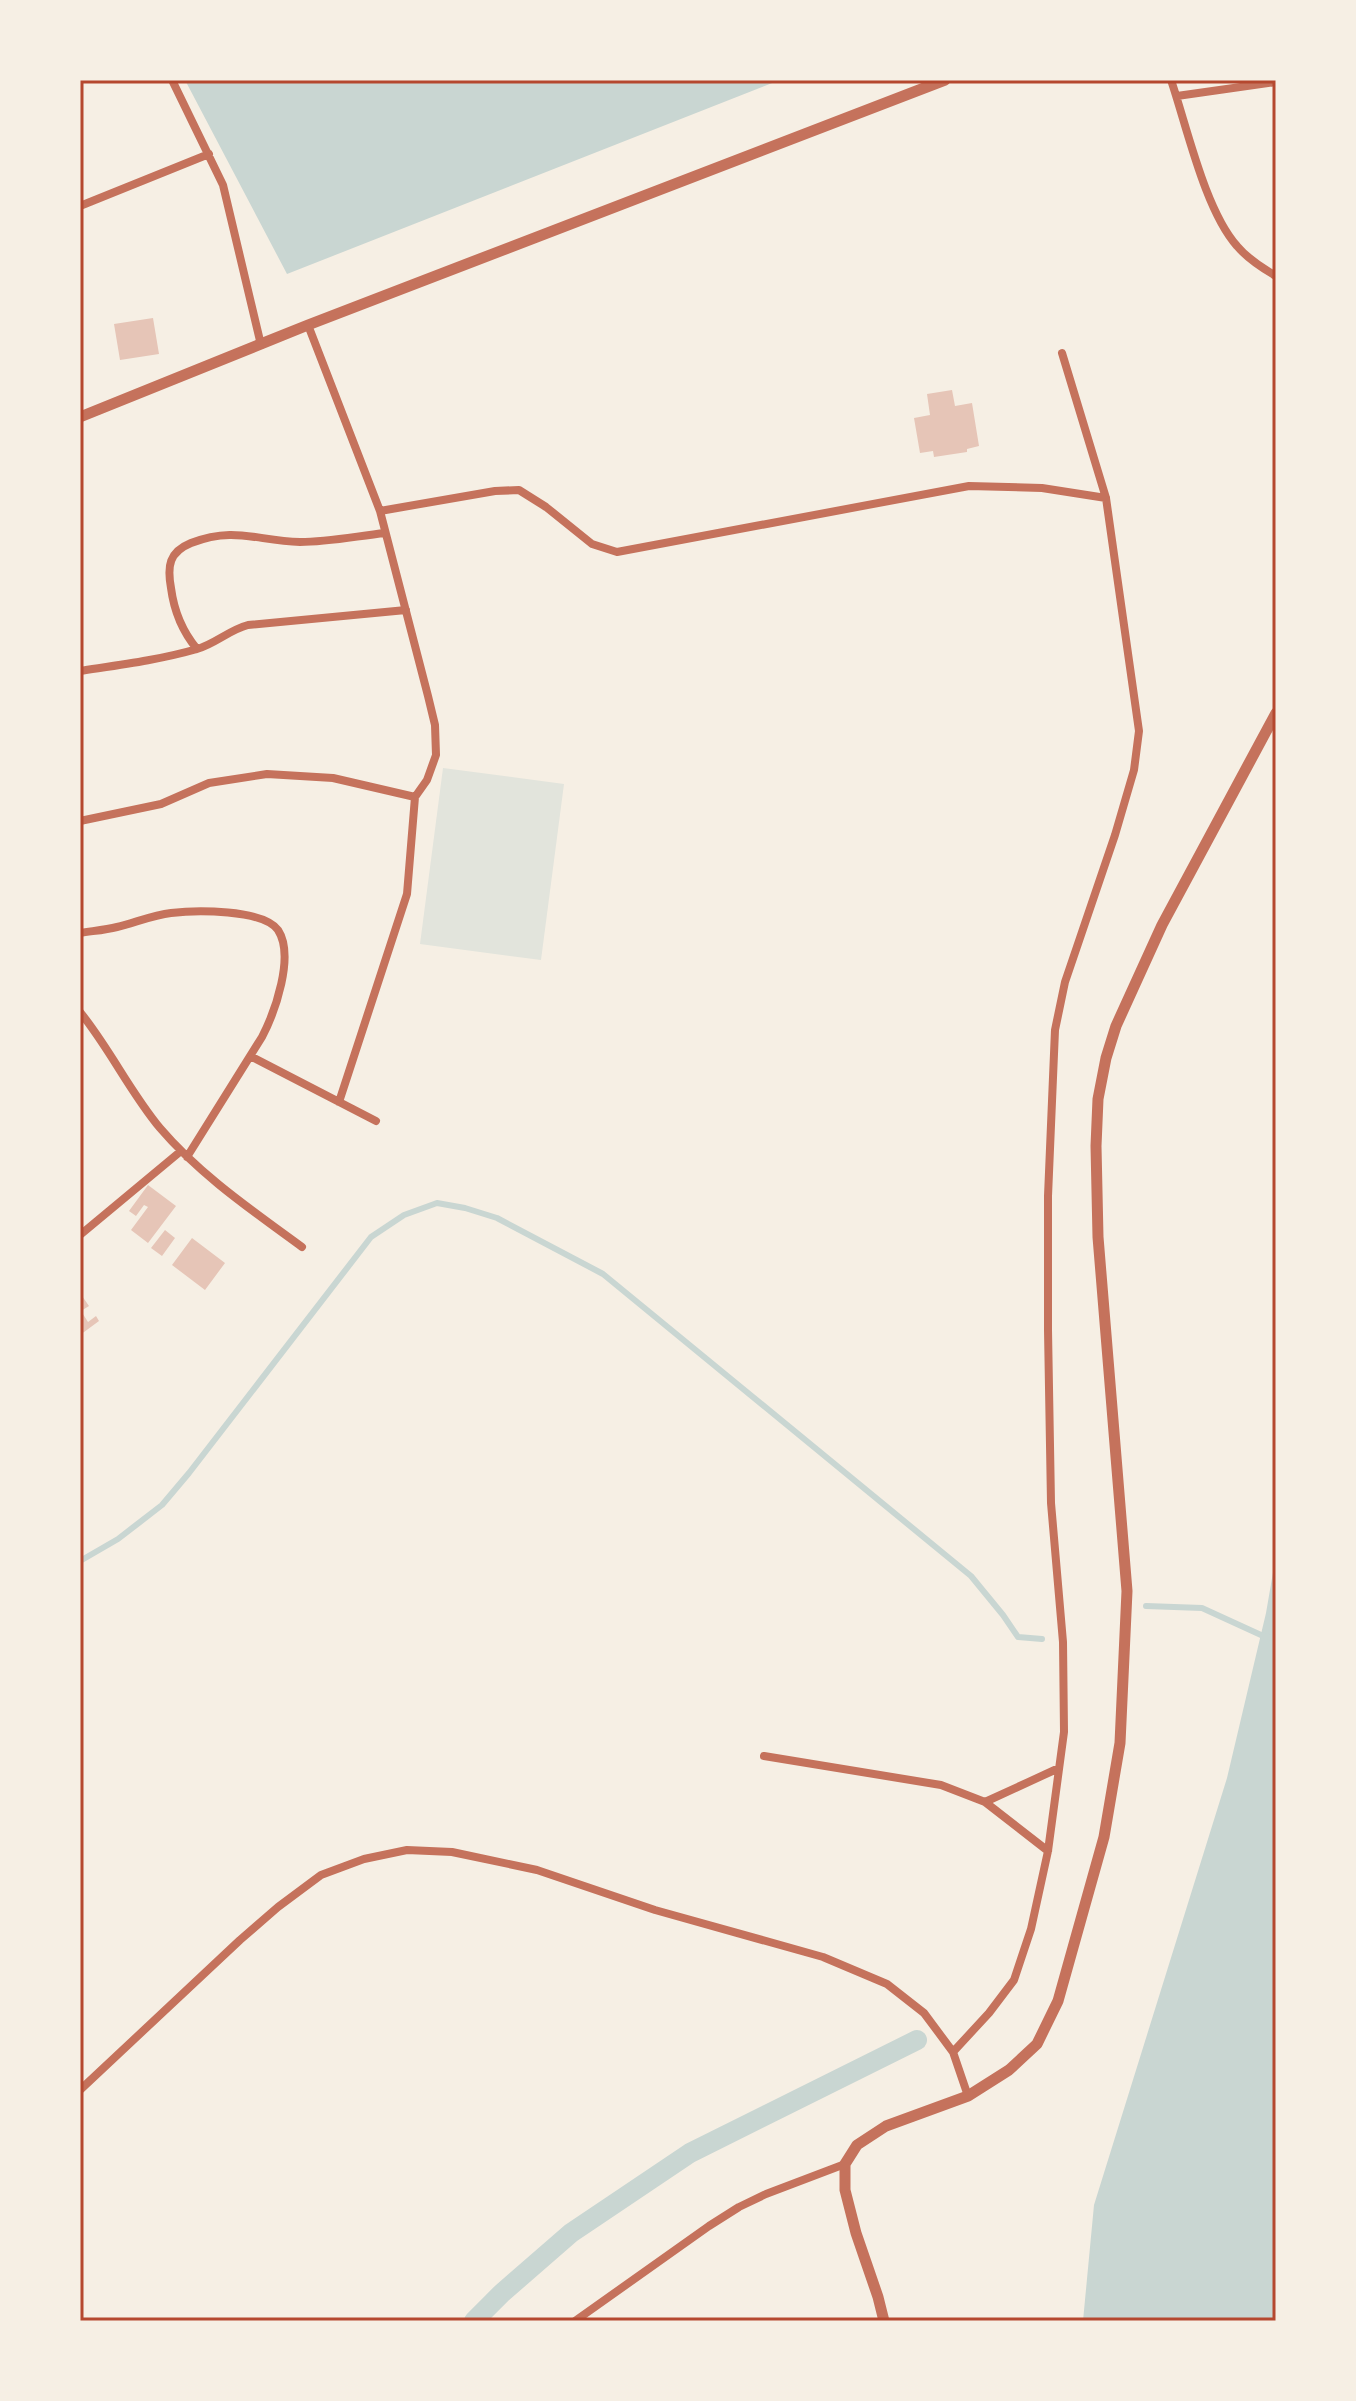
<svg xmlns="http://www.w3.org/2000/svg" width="1356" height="2401" font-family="Barlow,sans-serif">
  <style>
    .green { fill: #e2e4dc }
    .water { fill: #c9d6d2 }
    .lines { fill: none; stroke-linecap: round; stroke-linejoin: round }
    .stream { stroke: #c9d6d2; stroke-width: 6 }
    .canal { stroke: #c9d6d2; stroke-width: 20 }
    .building { fill: #e6c5b7 }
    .minor { stroke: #c5725c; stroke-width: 8 }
    .tertiary { stroke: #c5725c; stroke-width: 11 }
    .neatline { fill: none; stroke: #b5482f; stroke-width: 3 }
  </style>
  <rect width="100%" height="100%" fill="#f6efe4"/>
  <path class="green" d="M 443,768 L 564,784 L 541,960 L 420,944 Z"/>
  <path class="water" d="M 185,80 L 780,80 L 287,274 Z
    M 1276,1555 L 1276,2321 L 1083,2321 L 1094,2205 L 1227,1778 L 1266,1613 Z"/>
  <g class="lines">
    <path class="stream" d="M 80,1561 L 118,1539 L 162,1505 L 189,1473 L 371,1237 L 404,1215 L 437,1203 L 465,1208 L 497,1218 L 603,1274 L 971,1576 L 1003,1615 L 1018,1637 L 1042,1639
      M 1146,1606 L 1202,1608 L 1261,1635 L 1276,1639"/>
    <path class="canal" d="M 474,2321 L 502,2293 L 571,2233 L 690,2153 L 917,2040"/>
  </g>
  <path class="building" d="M 153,318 L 159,354 L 120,360 L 114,324 Z
    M 952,390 L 955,406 L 972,403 L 979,446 L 967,449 L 967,452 L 934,457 L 933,451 L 920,453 L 914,418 L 930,415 L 927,394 Z
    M 148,1185 L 176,1206 L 148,1243 L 131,1230 L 148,1207 L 144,1205 L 136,1216 L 129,1211 Z
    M 165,1230 L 175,1238 L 162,1256 L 151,1248 Z
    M 192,1238 L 225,1263 L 205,1290 L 172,1265 Z
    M 80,1293 L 89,1306 L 81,1311 L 88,1322 L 96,1316 L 99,1321 L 80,1335 Z"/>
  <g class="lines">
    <path class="minor" d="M 172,80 L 223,185 L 261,345
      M 1171,80 C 1187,127 1205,210 1237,246 C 1248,259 1262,268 1276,276
      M 1177,96 L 1276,82
      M 80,206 L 209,154
      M 308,325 L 380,511 L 428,696 L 435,725 L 436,755 L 427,780 L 415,797 L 407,894 L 339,1102
      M 380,511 L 495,491 L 519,490 L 546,507 L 592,544 L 617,552 L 969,486 L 1042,488 L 1106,498
      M 197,649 C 182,631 174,611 171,588 C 167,566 169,552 191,543 C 235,526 257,541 300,542 C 328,542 357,536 385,533
      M 80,671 C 119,665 159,660 197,649 C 215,644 229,630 248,625 L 406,610
      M 80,821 L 161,804 L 209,783 L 267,774 L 333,778 L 415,797
      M 80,933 C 92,931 105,930 117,927 C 134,923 153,915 171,913 C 195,910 263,909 278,930 C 295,956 275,1012 262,1037 L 187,1157
      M 80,1012 C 110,1049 130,1092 160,1128 C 200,1175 253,1211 302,1247
      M 250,1056 L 376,1121
      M 80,1235 L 181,1151
      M 764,1756 L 941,1785 L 985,1802 L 1048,1851
      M 985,1802 L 1059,1768
      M 953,2052 L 989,2013 L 1014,1980 L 1031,1929 L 1048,1851 L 1064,1732 L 1063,1642 L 1051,1503 L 1048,1330 L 1048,1196 L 1055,1030 L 1065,982 L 1115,835 L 1134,770 L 1139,731 L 1106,498 L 1062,353
      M 80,2090 L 240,1940 L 278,1907 L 321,1875 L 364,1859 L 407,1850 L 452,1852 L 537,1870 L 655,1910 L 823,1957 L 887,1984 L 924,2013 L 953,2052 L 968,2096
      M 575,2321 L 709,2226 L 739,2207 L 766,2194 L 845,2164"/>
    <path class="tertiary" d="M 80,417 L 308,325 L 945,80
      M 884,2321 L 878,2297 L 856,2233 L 845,2190 L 845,2164 L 857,2145 L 886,2126 L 968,2096 L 1009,2070 L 1037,2044 L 1058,2001 L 1104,1837 L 1120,1743 L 1127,1591 L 1098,1237 L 1096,1146 L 1098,1099 L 1106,1058 L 1116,1026 L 1162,925 L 1276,713"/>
  </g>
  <rect width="1356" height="2401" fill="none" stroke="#f6efe4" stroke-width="164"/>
  <rect x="82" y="82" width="1192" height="2237" class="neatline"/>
</svg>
